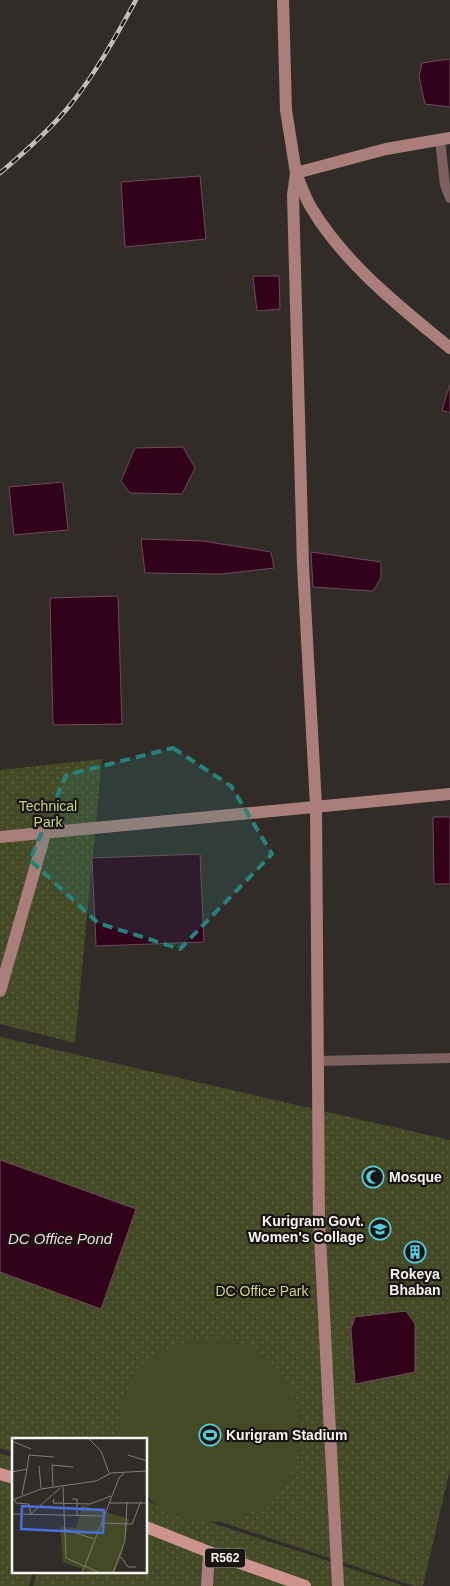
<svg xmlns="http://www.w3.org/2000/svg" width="450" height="1586" font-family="Arial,sans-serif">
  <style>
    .park { fill: url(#park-dots) }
    .garden { fill: #444926 }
    .water { fill: #32021b; stroke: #6d4b5b }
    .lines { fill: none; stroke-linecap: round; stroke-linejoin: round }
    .street { stroke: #7d615f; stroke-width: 10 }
    .secondary { stroke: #aa7e7a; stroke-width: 12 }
    .primary { stroke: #cd948f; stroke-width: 12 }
    .rail-casing { stroke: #c3bebb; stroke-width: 4.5 }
    .rail { stroke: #181513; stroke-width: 2.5; stroke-dasharray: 8; stroke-linecap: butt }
    .marked { fill: #26837b; fill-opacity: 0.2; stroke: #26837b; stroke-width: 4; stroke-dasharray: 10 6; stroke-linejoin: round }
    .labels { text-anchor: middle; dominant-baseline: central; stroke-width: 4.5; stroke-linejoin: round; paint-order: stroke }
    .shield { fill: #181513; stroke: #b5b1ae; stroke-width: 1 }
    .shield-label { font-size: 12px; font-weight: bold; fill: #f8f4f1 }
    .park-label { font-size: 14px; fill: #cbd780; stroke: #181513 }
    .poi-label { font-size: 14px; font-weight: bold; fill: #f8f4f1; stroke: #181513; text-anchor: start }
    .water-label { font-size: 15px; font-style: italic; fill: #f7d3e0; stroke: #181513 }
    .inset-road { fill: none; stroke: #817c78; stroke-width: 1 }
    .view { fill: #496fdd; fill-opacity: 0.15; stroke: #496fdd; stroke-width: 2.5 }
    .inset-edge { fill: none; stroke: #f8f4f1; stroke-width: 2.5 }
  </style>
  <defs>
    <pattern id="park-dots" width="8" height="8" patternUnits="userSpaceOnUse" patternTransform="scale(1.25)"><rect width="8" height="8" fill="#444926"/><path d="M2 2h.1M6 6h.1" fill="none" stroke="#606446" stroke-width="1.8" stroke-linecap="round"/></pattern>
  </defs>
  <rect width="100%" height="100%" fill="#322c28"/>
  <path class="park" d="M 102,759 L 75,1043 L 0,1024 L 0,770 Z
    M 0,1037 L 450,1140 L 450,1469 L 423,1586 L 414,1586 L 146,1497 L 146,1440 L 14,1440 L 14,1453 L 0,1448 Z
    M 0,1453 L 14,1458 L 14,1572 L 33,1572 L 29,1586 L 0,1586 Z
    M 146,1501 L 404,1586 L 33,1586 L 37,1572 L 146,1572 Z"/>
  <path class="garden" d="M 215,1339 C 225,1341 236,1342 245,1345 C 289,1365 310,1413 296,1459 C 295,1464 294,1469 292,1473 C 289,1478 285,1482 282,1486 C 249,1530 186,1535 146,1496 L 146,1440 L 119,1440 C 113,1396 144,1355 185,1342 C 194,1339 206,1340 215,1339 Z"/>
  <path class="water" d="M 450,59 L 450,107 L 425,104 L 419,77 L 422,63 Z
    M 200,176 L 206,239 L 125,247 L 121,182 Z
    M 253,276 L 279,276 L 280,309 L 257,311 Z
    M 450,384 L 450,413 L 442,410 Z
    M 183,447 L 195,468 L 182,494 L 130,493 L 121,481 L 135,448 Z
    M 63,482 L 68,530 L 14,535 L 9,487 Z
    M 141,539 L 203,541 L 271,552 L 274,568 L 222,574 L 145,573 Z
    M 311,552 L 381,562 L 381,578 L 373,591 L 313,587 Z
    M 118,596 L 122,724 L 53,725 L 50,598 Z
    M 433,817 L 450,817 L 450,884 L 434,884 Z
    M 200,854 L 204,942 L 96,946 L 92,858 Z
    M 0,1160 L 136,1209 L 101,1309 L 0,1272 Z
    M 406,1311 L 415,1324 L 415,1372 L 355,1384 L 351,1329 L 355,1317 Z"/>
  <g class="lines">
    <path class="street" d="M 440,140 L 445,185 L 450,198
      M 318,1061 L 450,1058"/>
    <path class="secondary" d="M 283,0 L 286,110 L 296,173 L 293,195 L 303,565 L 316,806 L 319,1218 L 338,1586
      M 296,173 C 301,185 305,198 312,209 C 346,265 400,307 450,348
      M 296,173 L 386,149 L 450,138
      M 0,837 L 450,794
      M 0,991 L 45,834
      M 207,1586 L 209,1552"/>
    <path class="primary" d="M 0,1474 L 14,1478
      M 146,1527 L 209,1552 L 305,1586"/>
    <g class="rail-casing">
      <path id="rail" d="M 0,173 C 25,152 51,129 71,104 C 97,71 116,36 136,0"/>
    </g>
    <use href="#rail" class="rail"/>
  </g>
  <path class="marked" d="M 173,748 L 231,786 L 272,854 L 180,949 L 98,923 L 30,860 L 66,775 Z"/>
  <defs>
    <g id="mosque-ring" transform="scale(1.125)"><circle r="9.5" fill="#181513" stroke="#52cbda" stroke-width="1.5"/><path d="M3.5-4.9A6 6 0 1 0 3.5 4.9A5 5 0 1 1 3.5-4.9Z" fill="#52cbda"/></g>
    <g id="university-ring" transform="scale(1.125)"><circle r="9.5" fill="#181513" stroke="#52cbda" stroke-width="1.5"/><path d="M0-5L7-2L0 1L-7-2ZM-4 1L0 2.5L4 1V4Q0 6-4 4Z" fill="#52cbda"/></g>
    <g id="building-ring" transform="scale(1.125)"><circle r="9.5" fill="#181513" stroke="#52cbda" stroke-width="1.5"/><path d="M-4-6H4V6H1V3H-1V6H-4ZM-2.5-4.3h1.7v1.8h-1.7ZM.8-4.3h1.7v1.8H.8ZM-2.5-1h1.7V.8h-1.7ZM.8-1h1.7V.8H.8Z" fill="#52cbda"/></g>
    <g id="stadium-ring" transform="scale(1.125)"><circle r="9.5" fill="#181513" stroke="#52cbda" stroke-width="1.5"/><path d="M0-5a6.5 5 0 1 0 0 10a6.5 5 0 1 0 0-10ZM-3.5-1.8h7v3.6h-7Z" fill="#52cbda"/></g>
  </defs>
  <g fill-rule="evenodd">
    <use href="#mosque-ring" x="373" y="1177"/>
    <use href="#university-ring" x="380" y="1229"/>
    <use href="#building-ring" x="415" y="1252"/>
    <use href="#stadium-ring" x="210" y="1435"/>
  </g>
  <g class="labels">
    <rect class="shield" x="205" y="1548.5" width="40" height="19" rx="4"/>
    <g class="shield-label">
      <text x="225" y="1558">R562</text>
    </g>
    <g class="park-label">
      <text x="48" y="806">Technical<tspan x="48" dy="16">Park</tspan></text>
      <text x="262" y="1291">DC Office Park</text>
    </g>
    <g class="poi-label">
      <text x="389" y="1177">Mosque</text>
      <text x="364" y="1221" text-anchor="end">Kurigram Govt.<tspan x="364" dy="16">Women's Collage</tspan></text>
      <text x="415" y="1274" text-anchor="middle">Rokeya<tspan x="415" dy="16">Bhaban</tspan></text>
      <text x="226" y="1435">Kurigram Stadium</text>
    </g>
    <g class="water-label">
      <text x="60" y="1238">DC Office Pond</text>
    </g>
  </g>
  <g transform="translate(12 1438)">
    <rect width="135" height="135" fill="#322c28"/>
    <path d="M 70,67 L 117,81 L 110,117 L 102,135 L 82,135 L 51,124 L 48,88 L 64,90 Z" fill="#444926"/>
    <path class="inset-road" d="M 76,0 L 89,13 L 97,35M 0,3 L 19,11M 116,17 L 135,23M 27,28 L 29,50M 0,34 L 15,31 L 17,17 L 42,19M 41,48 L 40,27 L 61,29M 51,49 L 54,120 L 72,128M 10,57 L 15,31M 42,61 L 41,65 L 78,66 L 99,58M 60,61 L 65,61 L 65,78M 0,62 L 29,51 L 84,43 L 99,35 L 135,33M 3,62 L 4,65 L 17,66 L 19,76M 97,65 L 135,65M 0,76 L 92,78M 19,76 L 48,50M 90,85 L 120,86 L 129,63M 52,91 L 82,101M 109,119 L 116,129 L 124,129M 73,128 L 88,135M 70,135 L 107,40 L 112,35M 101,135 L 113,103 L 115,64"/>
    <path class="view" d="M 10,68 L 92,72 L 91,95 L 9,91 Z"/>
    <rect width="135" height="135" class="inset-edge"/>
  </g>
</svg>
